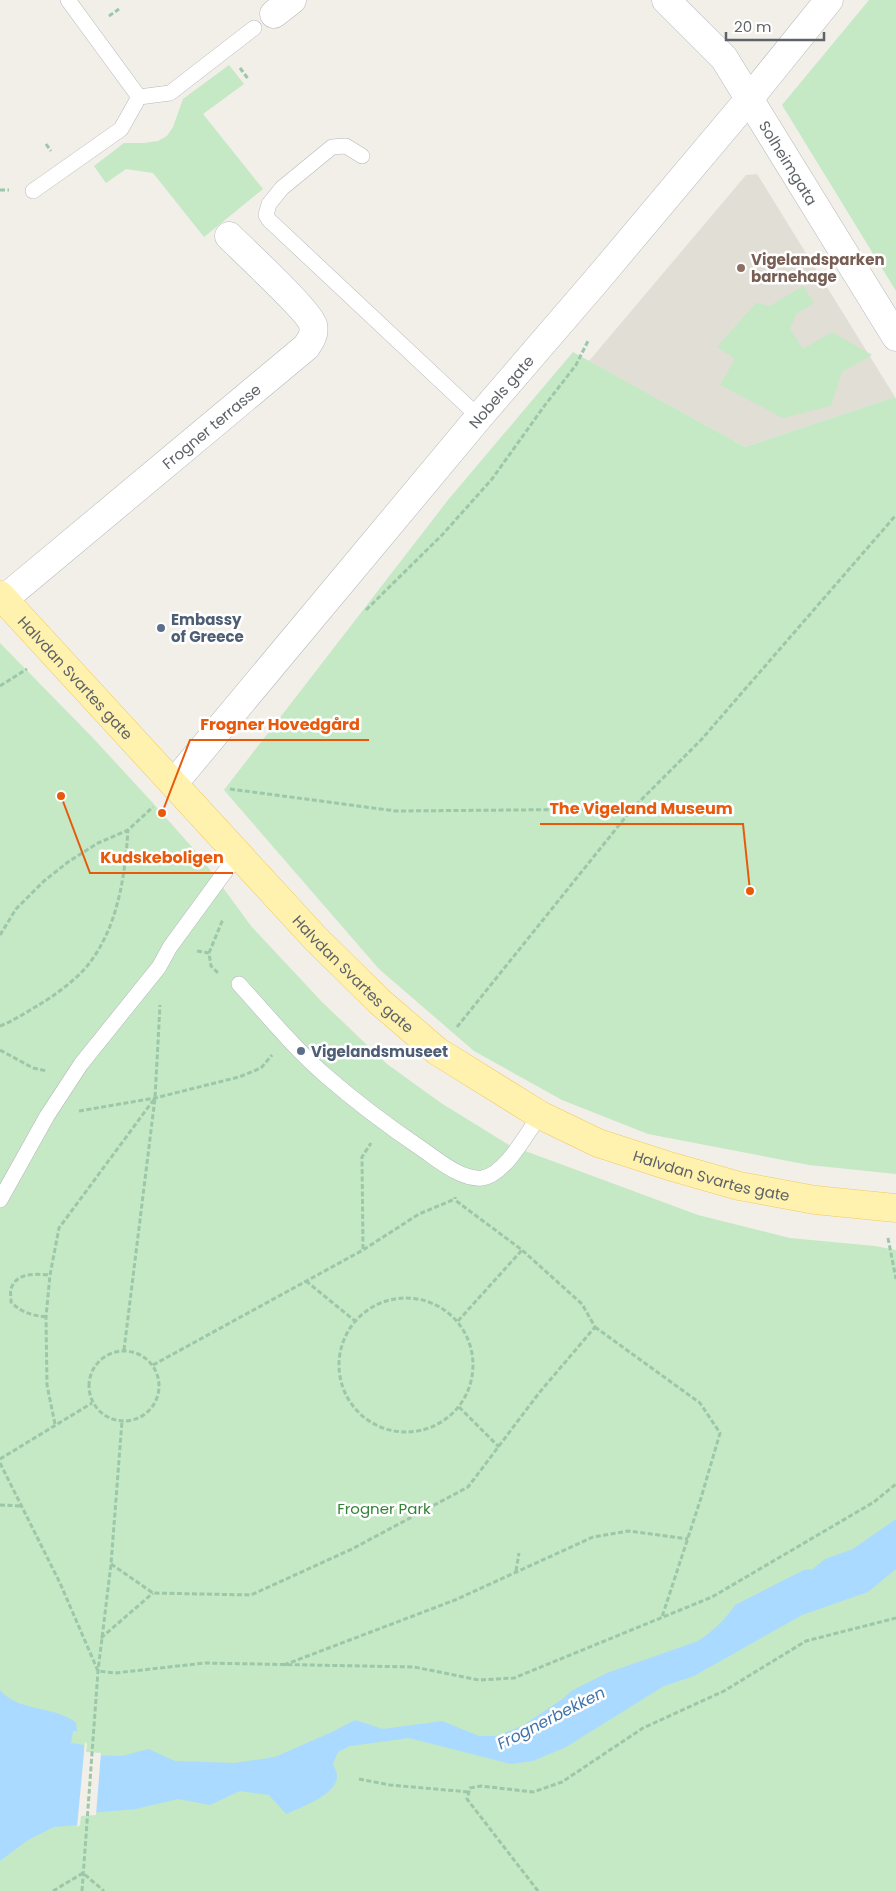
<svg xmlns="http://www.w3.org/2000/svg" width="896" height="1891" font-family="Poppins,sans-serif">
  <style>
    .education { fill: #e1ded6 }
    .green { fill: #c5e8c5 }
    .water { fill: #aadaff }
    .pier { fill: #f1efe8 }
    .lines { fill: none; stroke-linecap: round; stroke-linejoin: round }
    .service-casing { stroke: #b5b8bc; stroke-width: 16 }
    .minor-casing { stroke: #b5b8bc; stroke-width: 29 }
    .primary-casing { stroke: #f2c960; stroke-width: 29 }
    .path { stroke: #9cc7a9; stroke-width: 3; stroke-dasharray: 5 2.5; stroke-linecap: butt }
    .service { stroke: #fff; stroke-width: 15 }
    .minor { stroke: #fff; stroke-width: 28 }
    .primary { stroke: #fff2af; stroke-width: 28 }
    .education-dot { fill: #8d6e63; stroke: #fff; stroke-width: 2 }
    .service-dot { fill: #5c6f8a; stroke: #fff; stroke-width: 2 }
    .labels { text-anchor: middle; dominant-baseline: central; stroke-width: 5; stroke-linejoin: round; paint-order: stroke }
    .street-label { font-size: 15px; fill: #5f6368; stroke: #fff }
    .education-label { font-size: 15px; font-weight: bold; fill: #785e54; stroke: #fff; text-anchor: start }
    .service-label { font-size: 15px; font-weight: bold; fill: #4e5e75; stroke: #fff; text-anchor: start }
    .park-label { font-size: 15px; fill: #348238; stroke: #fff }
    .water-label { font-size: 16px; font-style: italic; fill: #4174aa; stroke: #fff }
    .leader { fill: none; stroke: #e8590c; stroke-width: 2 }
    .callout-dot { fill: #e8590c; stroke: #fff; stroke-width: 2 }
    .callout-label { font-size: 16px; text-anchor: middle; font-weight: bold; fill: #e8590c; stroke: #fff; stroke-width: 5; stroke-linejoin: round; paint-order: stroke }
  </style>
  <rect width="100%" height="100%" fill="#f1efe8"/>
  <path class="education" d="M 757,174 L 895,397 L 745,447 L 589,361 L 746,175 Z"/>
  <path class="green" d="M 869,0 L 896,0 L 896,291 L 782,105 Z
    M 229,65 L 244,84 L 203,114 L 263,189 L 204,237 L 153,173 L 126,169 L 106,183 L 94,166 L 124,143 L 144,143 L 158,141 L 167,136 L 173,127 L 183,99 Z
    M 803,286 L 814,303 L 796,314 L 790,329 L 803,349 L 832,332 L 872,355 L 842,372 L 831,406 L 783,418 L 720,385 L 735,359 L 717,347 L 756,303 L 770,306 Z
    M 573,352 L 745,447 L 895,397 L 896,399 L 896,1174 L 809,1165 L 648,1134 L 562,1100 L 474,1051 L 379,969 L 224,790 L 448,500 Z
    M 0,643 L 92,737 L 152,802 L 199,855 L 251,926 L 322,1002 L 387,1064 L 441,1103 L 509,1145 L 698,1215 L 790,1238 L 875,1246 L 896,1250 L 896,1891 L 0,1891 Z"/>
  <path class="water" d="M 896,1519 L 896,1569 L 868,1592 L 802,1615 L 694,1676 L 664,1686 L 566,1747 L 533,1761 L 511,1764 L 409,1738 L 350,1746 L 338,1752 L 333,1764 C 334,1767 337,1772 337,1775 C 338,1795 301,1807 286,1814 L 269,1795 L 240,1791 L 210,1805 L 178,1799 L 136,1809 L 79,1814 L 78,1825 L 54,1827 L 28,1840 L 0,1861 L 0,1690 C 15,1708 41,1707 62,1715 C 67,1717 72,1720 76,1722 L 77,1731 L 73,1731 L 71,1743 L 84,1745 L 84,1755 L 122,1756 L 148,1749 L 175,1761 L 235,1763 L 275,1757 L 334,1731 L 355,1720 L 383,1729 L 442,1721 L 479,1736 L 497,1736 L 522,1726 L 564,1698 L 571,1691 L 607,1673 L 698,1641 C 711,1633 727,1618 735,1605 L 804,1570 L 813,1569 L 825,1559 L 853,1549 Z"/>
  <path class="pier" d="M 85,1742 L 87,1744 L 86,1752 L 101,1753 L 96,1815 L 81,1816 L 80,1825 L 77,1827 Z"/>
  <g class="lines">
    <g class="service-casing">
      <path id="service" d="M 68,0 L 139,97
        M 362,156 L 346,146 L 332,147 L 282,188 L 269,204 L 266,215 L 269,220 L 479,417
        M 33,191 L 121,129 L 139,97 L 170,93 L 254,28
        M 239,984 C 267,1015 294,1048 325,1075 C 356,1102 388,1126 422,1149 C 438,1160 461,1180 482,1178 C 505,1175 527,1133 540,1115
        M 0,1200 L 47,1116 L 81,1064 L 159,967 L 170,947 L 238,854"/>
    </g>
    <g class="minor-casing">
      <g id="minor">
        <path id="s1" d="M 666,0 L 724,58 L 896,337"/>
        <path d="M 274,14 L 292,0"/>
        <path id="s2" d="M 4,599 L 306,347 C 311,340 315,334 313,325 C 310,312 243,250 229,236"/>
        <path id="s3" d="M 174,783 L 479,417 L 596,281 L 749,99 L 829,0"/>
      </g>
    </g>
    <g class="primary-casing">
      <g id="primary">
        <path id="s4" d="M 0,595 L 315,938 L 380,1002 L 437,1051 L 540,1115 L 598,1143 L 669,1166 L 739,1186 L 815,1200 L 896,1208"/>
      </g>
    </g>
    <path class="path" d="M 109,16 L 119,9
      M 240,68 L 249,80
      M 46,144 L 51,151
      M 0,190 L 9,190
      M 366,610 L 443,534 L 492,479 L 545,405 L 576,365 L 589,339
      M 0,686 L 27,669
      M 230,789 L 396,811 L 631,809
      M 0,935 L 16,909 L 44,881 L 68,862 L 98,843 L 128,830 L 153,807
      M 197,951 L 209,953 L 211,966 L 219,974
      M 209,953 L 223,919
      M 0,1026 C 13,1021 25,1013 37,1006 C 54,996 76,980 88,965 C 118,927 125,876 128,830
      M 457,1027 L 632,809 L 701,740 L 896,515
      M 0,1050 L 33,1068 L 47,1071
      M 79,1111 L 155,1098 L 239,1077 L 261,1068 L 272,1055
      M 888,1238 L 896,1279
      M 363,1249 L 362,1157 L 371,1143
      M 306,1281 L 355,1321
      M339 1365a67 67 0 1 1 134 0a67 67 0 1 1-134 0Z
      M 46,1317 C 31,1315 22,1313 11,1302 C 11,1298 10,1292 11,1289 C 16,1272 36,1274 50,1275
      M 458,1321 L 522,1250
      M 595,1327 L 700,1403 L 720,1433 L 701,1498 L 662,1617
      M 124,1350 L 155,1098 L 160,1005
      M89 1386a35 35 0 1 1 70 0a35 35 0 1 1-70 0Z
      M 153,1365 L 363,1250 L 419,1214 L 455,1199 L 455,1197
      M 459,1407 L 499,1447
      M 55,1424 L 47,1385 L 46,1317 L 50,1275 L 59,1228 L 155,1098
      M 0,1459 L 92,1403
      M 0,1463 L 60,1583 L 98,1671 L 115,1673 L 205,1663 L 414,1667 L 479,1680 L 514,1678 L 712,1597 L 874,1502 L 896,1484
      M 0,1505 L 21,1506
      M 111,1564 L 153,1593 L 251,1595 L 352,1549 L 468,1487 L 539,1393 L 595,1327 L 582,1304 L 522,1250 L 455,1200
      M 516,1571 L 519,1553
      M 101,1638 L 153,1593
      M 284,1665 L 455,1600 L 593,1537 L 629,1531 L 688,1539
      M 359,1779 L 390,1785 L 469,1792
      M 53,1891 L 83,1873 L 104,1891
      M 82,1891 L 98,1671 L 111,1564 L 122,1421
      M 538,1891 L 467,1799 L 470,1788 L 481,1786 L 533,1792 L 562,1782 L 643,1728 L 724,1691 L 806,1641 L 896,1618"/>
    <use href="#service" class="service"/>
    <use href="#minor" class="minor"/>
    <use href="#primary" class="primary"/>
  </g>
  <circle class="education-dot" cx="741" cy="268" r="5"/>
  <g class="service-dot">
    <circle cx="161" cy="628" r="5"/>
    <circle cx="301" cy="1051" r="5"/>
  </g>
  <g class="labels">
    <g class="street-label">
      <text stroke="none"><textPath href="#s1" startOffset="205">Solheimgata</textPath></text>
      <text stroke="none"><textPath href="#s3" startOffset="510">Nobels gate</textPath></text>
      <text stroke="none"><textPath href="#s2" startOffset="270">Frogner terrasse</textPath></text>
      <text stroke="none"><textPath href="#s4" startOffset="112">Halvdan Svartes gate</textPath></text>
      <text stroke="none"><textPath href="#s4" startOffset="518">Halvdan Svartes gate</textPath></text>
      <text stroke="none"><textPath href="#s4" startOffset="936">Halvdan Svartes gate</textPath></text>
    </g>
    <g class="education-label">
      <text x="751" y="259">Vigelandsparken<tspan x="751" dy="17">barnehage</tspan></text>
    </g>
    <g class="service-label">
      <text x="171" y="619">Embassy<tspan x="171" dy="17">of Greece</tspan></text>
      <text x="311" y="1051">Vigelandsmuseet</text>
    </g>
    <g class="park-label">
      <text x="384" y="1508">Frogner Park</text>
    </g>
    <g class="water-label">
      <text transform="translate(551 1718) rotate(-27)">Frognerbekken</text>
    </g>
  </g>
  <path class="leader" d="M162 813L190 740H369M750 891L743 824H540M61 796L90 873H233"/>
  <g class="callout-dot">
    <circle cx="162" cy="813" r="5"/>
    <circle cx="750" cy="891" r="5"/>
    <circle cx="61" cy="796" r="5"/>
  </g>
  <g class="callout-label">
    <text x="280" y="730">Frogner Hovedgård</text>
    <text x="641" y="814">The Vigeland Museum</text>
    <text x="162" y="863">Kudskeboligen</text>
  </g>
  <path d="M726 32v8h98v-8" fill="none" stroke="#5f6368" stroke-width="2.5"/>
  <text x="734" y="32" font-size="15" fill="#5f6368" stroke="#ffffff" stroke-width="4" paint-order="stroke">20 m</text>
</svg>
